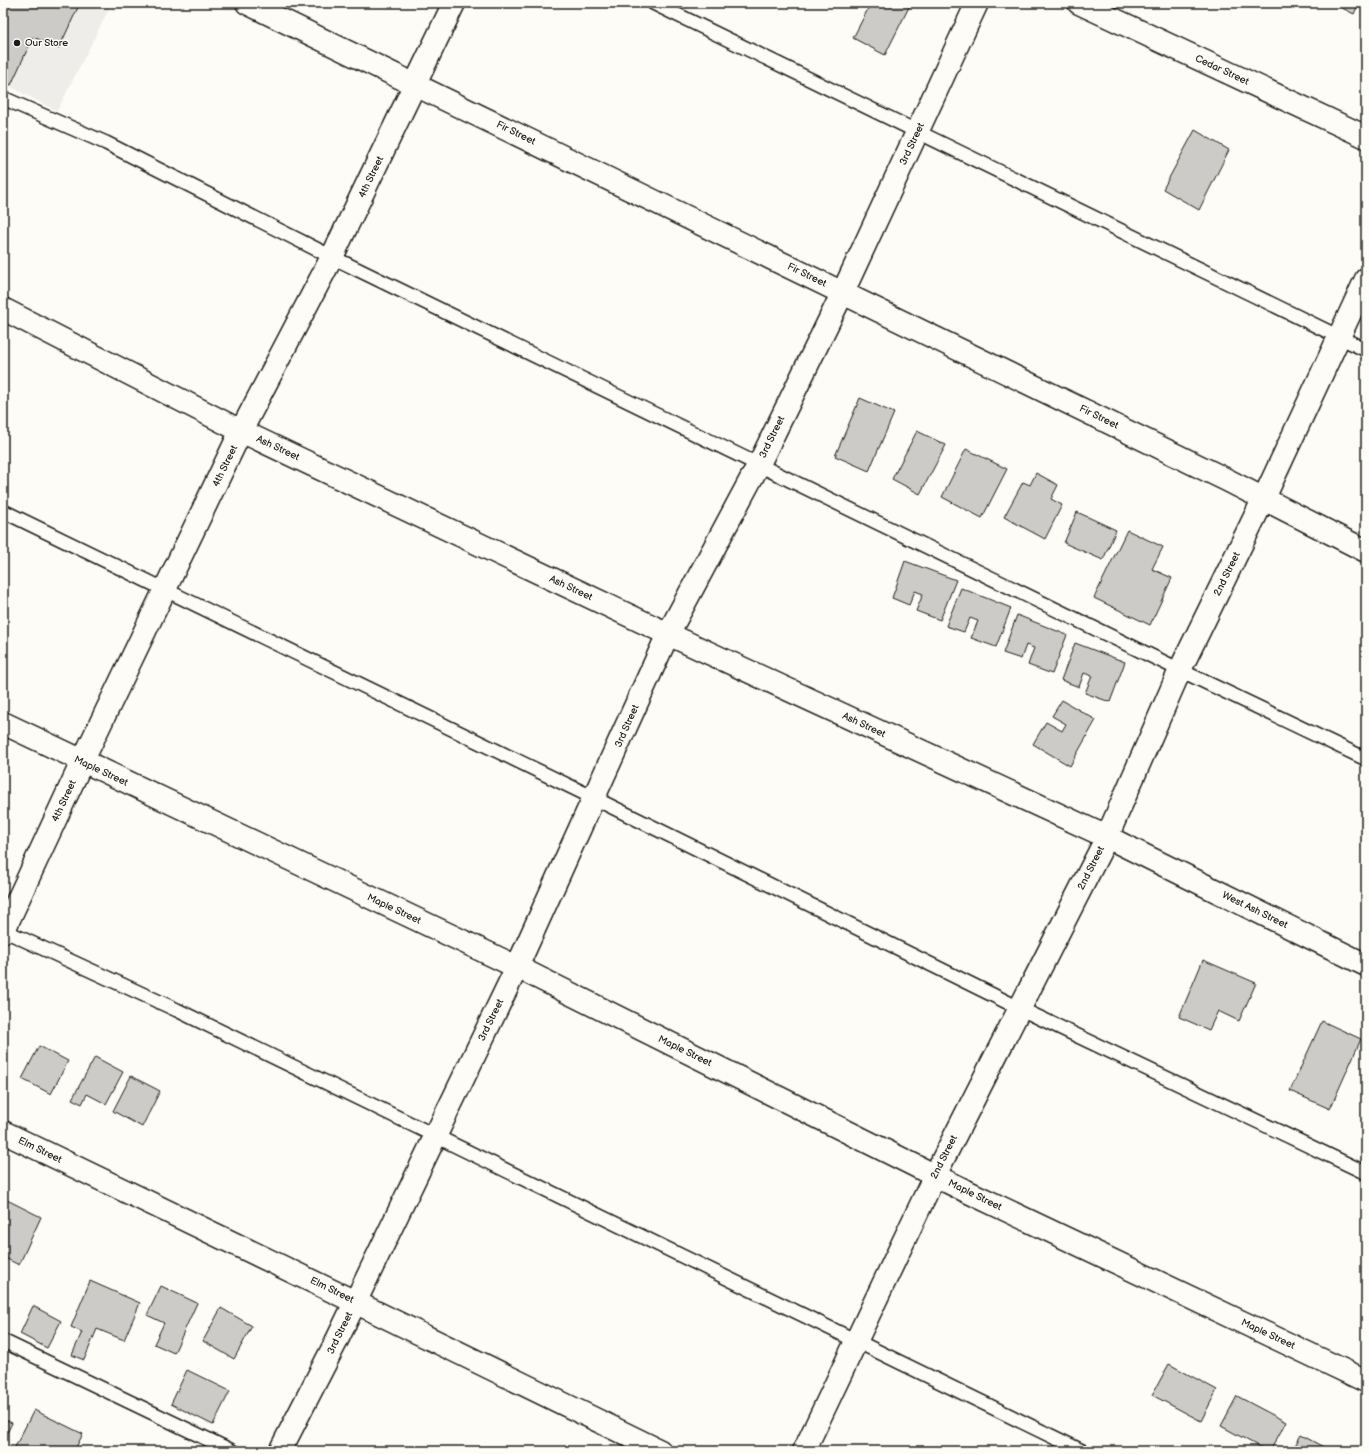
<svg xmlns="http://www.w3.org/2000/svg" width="1369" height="1454" font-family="'Balsamiq Sans',sans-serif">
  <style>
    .built { fill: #eeede9 }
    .building { fill: #cccbc8; stroke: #1c1c1c }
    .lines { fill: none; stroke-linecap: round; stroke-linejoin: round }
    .lane-casing { stroke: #1c1c1c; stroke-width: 16 }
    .street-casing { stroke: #1c1c1c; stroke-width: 25 }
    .secondary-casing { stroke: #1c1c1c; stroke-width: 25 }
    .lane { stroke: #fdfcf7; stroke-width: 13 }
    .street { stroke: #fdfcf7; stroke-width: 22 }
    .secondary { stroke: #fdfcf7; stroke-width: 22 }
    .poi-dot { fill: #1c1c1c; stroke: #fdfcf7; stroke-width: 1.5 }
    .labels { text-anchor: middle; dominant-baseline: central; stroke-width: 3; stroke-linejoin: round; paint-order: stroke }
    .poi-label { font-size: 10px; fill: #1c1c1c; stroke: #fdfcf7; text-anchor: start }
    .street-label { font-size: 10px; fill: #1c1c1c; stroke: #fdfcf7 }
  </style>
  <rect width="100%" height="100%" fill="#fdfcf7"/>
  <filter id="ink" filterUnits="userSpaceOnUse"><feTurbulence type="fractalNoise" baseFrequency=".025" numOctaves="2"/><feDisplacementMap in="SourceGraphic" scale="8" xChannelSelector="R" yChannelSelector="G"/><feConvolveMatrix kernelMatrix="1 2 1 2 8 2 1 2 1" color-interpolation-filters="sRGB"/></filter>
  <g filter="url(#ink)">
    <path class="built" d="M 3,3 L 112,3 L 57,111 L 3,83 Z"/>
    <path class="building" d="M 3,3 L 80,3 L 59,48 L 33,37 L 11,85 L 3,82 Z
      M 871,3 L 911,3 L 885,55 L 853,38 Z
      M 1332,3 L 1359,3 L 1354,14 Z
      M 1195,130 L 1229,150 L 1199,210 L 1163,189 Z
      M 860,398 L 894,413 L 869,471 L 835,456 Z
      M 917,431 L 946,445 L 920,494 L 892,479 Z
      M 966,449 L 1007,469 L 982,518 L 942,497 Z
      M 1036,473 L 1058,485 L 1051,499 L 1062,505 L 1045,539 L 1004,517 L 1023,482 L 1030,485 Z
      M 1077,512 L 1116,530 L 1103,560 L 1064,543 Z
      M 1127,530 L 1163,547 L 1152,569 L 1172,578 L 1150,625 L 1094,598 Z
      M 905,561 L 956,580 L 940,620 L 916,611 L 923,594 L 915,591 L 909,605 L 892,598 Z
      M 961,588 L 1011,608 L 996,647 L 971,638 L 978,621 L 970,618 L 964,632 L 946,626 Z
      M 1017,615 L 1067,635 L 1052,674 L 1028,665 L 1034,648 L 1026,645 L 1021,659 L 1003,653 Z
      M 1075,643 L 1125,662 L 1110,702 L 1085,693 L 1092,676 L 1084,673 L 1079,687 L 1061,680 Z
      M 1062,700 L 1096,720 L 1070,766 L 1033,744 L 1046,722 L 1062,731 L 1066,724 L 1052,716 Z
      M 1203,960 L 1256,983 L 1239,1021 L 1218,1011 L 1209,1030 L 1179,1017 Z
      M 1322,1021 L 1361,1039 L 1330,1109 L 1290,1091 Z
      M 39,1046 L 68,1061 L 51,1094 L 22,1079 Z
      M 95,1057 L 123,1072 L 106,1104 L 87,1094 L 82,1104 L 72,1099 Z
      M 131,1076 L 160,1091 L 142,1127 L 113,1111 Z
      M 3,1198 L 41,1217 L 19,1265 L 3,1257 Z
      M 90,1281 L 140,1303 L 124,1340 L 97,1329 L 84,1360 L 72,1355 L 82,1332 L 71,1327 Z
      M 161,1286 L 197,1303 L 174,1353 L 154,1344 L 164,1323 L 147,1315 Z
      M 33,1306 L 61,1321 L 47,1348 L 20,1334 Z
      M 221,1308 L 252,1326 L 234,1359 L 203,1341 Z
      M 1169,1364 L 1217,1390 L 1201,1421 L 1152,1395 Z
      M 187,1370 L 230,1391 L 213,1425 L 171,1404 Z
      M 1237,1396 L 1286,1422 L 1270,1451 L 1267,1451 L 1221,1426 Z
      M 34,1410 L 83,1434 L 74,1451 L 13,1451 Z
      M 3,1419 L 12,1423 L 3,1441 Z
      M 1301,1435 L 1331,1451 L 1292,1451 Z"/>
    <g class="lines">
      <g class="lane-casing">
        <path id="lane" d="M 653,3 L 1366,350
          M 3,98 L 106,143 L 332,257 L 1180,670 L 1366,759
          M 3,511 L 594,798 L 1019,1008 L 1366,1173
          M 3,930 L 177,1010 L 1082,1451
          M 3,1341 L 232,1451"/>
      </g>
      <g class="street-casing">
        <path id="street" d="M 247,3 L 1227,480 L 1366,551
          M 3,309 L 241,431 L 668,634 L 1107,837 L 1366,965
          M 3,723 L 517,967 L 964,1190 L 1366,1381
          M 3,932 L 82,762 L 241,431 L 332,257 L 454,3
          M 280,1451 L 336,1342 L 517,967 L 668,634 L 759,464 L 843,292 L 977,3
          M 804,1451 L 935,1175 L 1107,837 L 1180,670 L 1264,498 L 1366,279"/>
      </g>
      <g class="secondary-casing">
        <path id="secondary" d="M 1079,3 L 1366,137
          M 3,1132 L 355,1302 L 660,1451"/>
      </g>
      <use href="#lane" class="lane"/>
      <use href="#street" class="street"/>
      <use href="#secondary" class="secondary"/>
    </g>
  </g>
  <circle class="poi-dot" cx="17" cy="43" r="4"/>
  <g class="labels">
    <g class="poi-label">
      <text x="25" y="43">Our Store</text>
    </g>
    <g class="street-label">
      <text transform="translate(1222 70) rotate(25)">Cedar Street</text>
      <text transform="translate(516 133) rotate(26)">Fir Street</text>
      <text transform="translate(912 144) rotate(-65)">3rd Street</text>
      <text transform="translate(371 177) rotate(-64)">4th Street</text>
      <text transform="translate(807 275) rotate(26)">Fir Street</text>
      <text transform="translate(1099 417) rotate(26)">Fir Street</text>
      <text transform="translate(772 437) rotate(-64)">3rd Street</text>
      <text transform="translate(278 448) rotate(25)">Ash Street</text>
      <text transform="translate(225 466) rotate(-64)">4th Street</text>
      <text transform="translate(1227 574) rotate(-64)">2nd Street</text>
      <text transform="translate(571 588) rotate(25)">Ash Street</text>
      <text transform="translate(864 725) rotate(25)">Ash Street</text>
      <text transform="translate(627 726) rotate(-66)">3rd Street</text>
      <text transform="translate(101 771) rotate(25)">Maple Street</text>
      <text transform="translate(64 801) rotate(-65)">4th Street</text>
      <text transform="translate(1091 868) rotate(-63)">2nd Street</text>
      <text transform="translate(394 909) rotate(25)">Maple Street</text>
      <text transform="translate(1255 910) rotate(26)">West Ash Street</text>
      <text transform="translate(491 1020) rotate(-64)">3rd Street</text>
      <text transform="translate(685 1051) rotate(26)">Maple Street</text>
      <text transform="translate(40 1150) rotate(26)">Elm Street</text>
      <text transform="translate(944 1157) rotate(-63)">2nd Street</text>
      <text transform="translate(975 1195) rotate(26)">Maple Street</text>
      <text transform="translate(332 1290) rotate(26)">Elm Street</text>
      <text transform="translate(340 1333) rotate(-64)">3rd Street</text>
      <text transform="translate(1268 1334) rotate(25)">Maple Street</text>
    </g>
  </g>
  <rect width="1369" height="1454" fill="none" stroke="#fdfcf7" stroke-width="16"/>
  <rect x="8" y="8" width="1353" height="1438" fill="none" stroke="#1c1c1c" stroke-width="1.5" filter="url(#ink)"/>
</svg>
